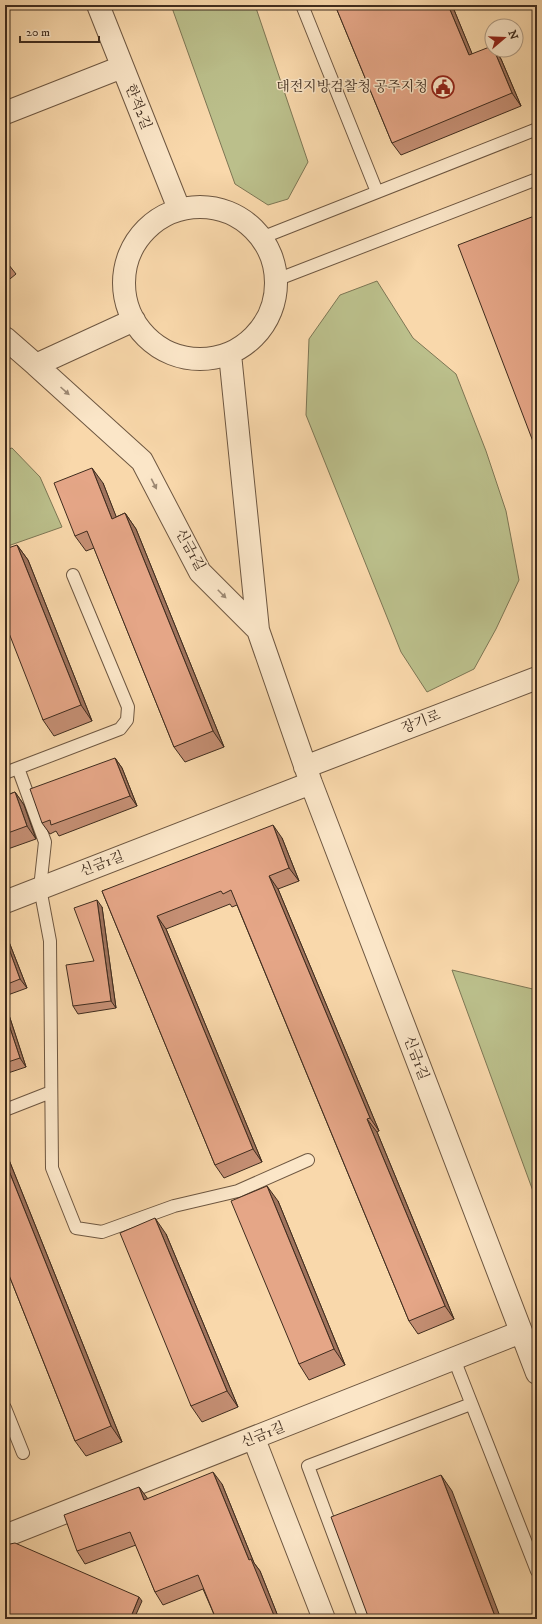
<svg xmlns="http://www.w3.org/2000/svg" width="542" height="1624" font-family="'IM FELL DW Pica','Noto Serif KR',serif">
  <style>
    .green { fill: #bbbf8b; stroke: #7d7654 }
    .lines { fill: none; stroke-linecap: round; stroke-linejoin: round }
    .lane-casing { stroke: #6e5741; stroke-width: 14 }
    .street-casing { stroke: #6e5741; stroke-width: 24 }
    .lane { stroke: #fbe6c8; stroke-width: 12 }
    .street { stroke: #fbe6c8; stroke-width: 22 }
    .wall { fill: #c58f74; stroke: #3f2c1e }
    .shaded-wall { fill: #a0745e; stroke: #3f2c1e }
    .building { fill: #e5a687; stroke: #3f2c1e }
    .oneway { fill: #9d8973 }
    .labels { text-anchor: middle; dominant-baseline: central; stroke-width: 3; stroke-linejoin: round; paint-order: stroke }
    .poi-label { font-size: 14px; fill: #3f2c1e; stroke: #fbe6c8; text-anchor: end }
    .street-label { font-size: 14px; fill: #3f2c1e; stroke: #fbe6c8 }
  </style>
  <rect width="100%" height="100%" fill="#f9d8ab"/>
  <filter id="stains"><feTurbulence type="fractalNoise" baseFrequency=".005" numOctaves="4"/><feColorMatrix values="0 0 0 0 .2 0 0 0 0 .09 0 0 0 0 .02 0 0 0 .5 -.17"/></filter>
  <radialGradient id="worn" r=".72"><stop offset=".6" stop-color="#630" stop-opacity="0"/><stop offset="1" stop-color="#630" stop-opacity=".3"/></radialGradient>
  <path class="green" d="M 171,5 L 255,5 L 308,162 L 288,199 L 268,205 L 235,184 Z
    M 377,281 L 413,338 L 456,374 L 486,451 L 506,511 L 519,580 L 496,629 L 474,669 L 427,692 L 401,652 L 306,415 L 309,339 L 340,295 Z
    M 12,448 L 40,477 L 62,527 L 5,547 L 5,450 Z
    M 452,970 L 537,990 L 537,1202 Z"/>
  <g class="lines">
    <g class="lane-casing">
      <path id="lane" d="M 302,5 L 377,192
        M 261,238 L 537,129
        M 276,280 L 537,179
        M 18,768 L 120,729 L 127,720 L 128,707 L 73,575
        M 5,773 L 18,768 L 45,842 L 40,888 L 50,941 L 52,1168 L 76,1228 L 102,1232 L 174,1206 L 238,1191 L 308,1160
        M 5,1110 L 51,1092
        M 454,1359 L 537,1571
        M 5,1408 L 23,1453
        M 365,1619 L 308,1466 L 471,1404"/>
    </g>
    <g class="street-casing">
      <path id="street" d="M 98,5 L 179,209
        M 5,113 L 122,67
        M124 283a76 76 0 1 1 152 0a76 76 0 1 1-152 0Z
        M 5,338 L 36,365 L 134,320
        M 230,354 L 258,630
        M 36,365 L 142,461 L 200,572 L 258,630 L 311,783 L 537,1373
        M 305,767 L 537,678
        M 5,902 L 311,783
        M 254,1439 L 324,1619
        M 5,1536 L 521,1332"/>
    </g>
    <use href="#lane" class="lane"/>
    <use href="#street" class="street"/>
  </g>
  <path class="wall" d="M 335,5 L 452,5 L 472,54 L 492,50 L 495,50 L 501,59 L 521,106 L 401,155 L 392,143 Z
    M 5,260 L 16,274 L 5,283 Z
    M 103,483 L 116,517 L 125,513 L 136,529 L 224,747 L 185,762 L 174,747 L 94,548 L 86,551 L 75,536 Z
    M 17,545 L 28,560 L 92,721 L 54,736 L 43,720 Z
    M 115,758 L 122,768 L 137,806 L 59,836 L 56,831 L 50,834 L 42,823 Z
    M 5,789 L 7,795 L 15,792 L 24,805 L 36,839 L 5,850 Z
    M 282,838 L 299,881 L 278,889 L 379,1131 L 377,1132 L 454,1319 L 418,1334 L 409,1321 L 237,905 L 232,907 L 230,904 L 166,929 L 262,1162 L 224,1178 L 215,1165 L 102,891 Z
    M 102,907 L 116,1008 L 78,1014 L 73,1006 L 94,961 Z
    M 5,936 L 9,942 L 27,988 L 5,996 Z
    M 5,1003 L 26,1067 L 5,1074 Z
    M 5,1150 L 122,1442 L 86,1456 L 75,1441 L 5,1265 Z
    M 278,1201 L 345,1365 L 309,1380 L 299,1364 Z
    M 166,1234 L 238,1407 L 202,1422 L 191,1406 Z
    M 222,1484 L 254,1563 L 260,1571 L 279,1619 L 216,1619 L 203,1589 L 163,1605 L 155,1592 L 136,1545 L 85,1564 L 77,1551 L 139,1487 L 147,1499 Z"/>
  <path class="shaded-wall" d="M 448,5 L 452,5 L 478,68 L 469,55 Z
    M 494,50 L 495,50 L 501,59 L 521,106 L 512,93 Z
    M 92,468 L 103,483 L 123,534 L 112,519 Z
    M 125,513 L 136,529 L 224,747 L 213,731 Z
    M 17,545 L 28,560 L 92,721 L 81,705 Z
    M 115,758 L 122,768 L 137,806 L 130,796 Z
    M 5,789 L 12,809 L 5,799 Z
    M 15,792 L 24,805 L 36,839 L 27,826 Z
    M 273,825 L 282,838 L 299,881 L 289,868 Z
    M 269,876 L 278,889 L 379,1131 L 370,1118 Z
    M 97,900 L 102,907 L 116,1008 L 111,1001 Z
    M 157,916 L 166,929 L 262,1162 L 253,1149 Z
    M 5,936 L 9,942 L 27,988 L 20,979 L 5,938 Z
    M 5,1003 L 26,1067 L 20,1058 L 5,1013 Z
    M 367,1119 L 377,1132 L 454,1319 L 445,1306 Z
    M 5,1150 L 122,1442 L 111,1426 L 5,1161 Z
    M 267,1186 L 278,1201 L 345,1365 L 334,1349 Z
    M 155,1218 L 166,1234 L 238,1407 L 227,1391 Z
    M 213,1472 L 222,1484 L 254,1563 L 260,1571 L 279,1619 L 276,1619 L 275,1618 L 249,1560 Z
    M 441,1475 L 452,1491 L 501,1619 L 496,1619 Z
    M 139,1487 L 148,1499 L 144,1500 Z
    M 139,1597 L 142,1601 L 134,1619 L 130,1619 Z"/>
  <path class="building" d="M 335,5 L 448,5 L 469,55 L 492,46 L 492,50 L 494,50 L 512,93 L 392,143 Z
    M 537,215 L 537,452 L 458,245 Z
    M 5,260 L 9,264 L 5,267 Z
    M 92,468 L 112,519 L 125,513 L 213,731 L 174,747 L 87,531 L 75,536 L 54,483 Z
    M 17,545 L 81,705 L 43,720 L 5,623 L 5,549 Z
    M 115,758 L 130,796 L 51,825 L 50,820 L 42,823 L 30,789 Z
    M 15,792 L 27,826 L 5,834 L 5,796 Z
    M 273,825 L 289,868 L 269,876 L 370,1118 L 367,1119 L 445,1306 L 409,1321 L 231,890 L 223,894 L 221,891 L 157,916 L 253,1149 L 215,1165 L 102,891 Z
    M 97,900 L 111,1001 L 73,1006 L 66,965 L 94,961 L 74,908 Z
    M 5,938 L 20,979 L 5,985 Z
    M 5,1013 L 20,1058 L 5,1063 Z
    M 5,1161 L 111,1426 L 75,1441 L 5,1265 Z
    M 267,1186 L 334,1349 L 299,1364 L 231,1201 Z
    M 155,1218 L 227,1391 L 191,1406 L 120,1233 Z
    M 213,1472 L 249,1560 L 251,1559 L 275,1618 L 273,1619 L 216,1619 L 198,1575 L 155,1592 L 130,1532 L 77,1551 L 64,1515 L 139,1487 L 144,1500 Z
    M 441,1475 L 496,1619 L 369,1619 L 331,1517 Z
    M 15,1543 L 139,1597 L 130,1619 L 5,1619 L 5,1545 Z"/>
  <defs><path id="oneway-solid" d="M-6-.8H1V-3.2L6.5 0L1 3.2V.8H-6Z"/></defs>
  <g class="oneway">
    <use href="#oneway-solid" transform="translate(65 391) rotate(42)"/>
    <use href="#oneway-solid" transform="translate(154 484) rotate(63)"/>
    <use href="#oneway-solid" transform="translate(222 594) rotate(45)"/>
  </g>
  <defs>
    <g id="civic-ring" transform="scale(1.15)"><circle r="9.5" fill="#fbe6c8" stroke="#8f2418" stroke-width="1.5"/><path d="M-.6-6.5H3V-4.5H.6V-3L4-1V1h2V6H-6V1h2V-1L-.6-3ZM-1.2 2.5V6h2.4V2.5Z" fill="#8f2418"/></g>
  </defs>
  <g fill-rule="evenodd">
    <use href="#civic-ring" x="443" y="87"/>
  </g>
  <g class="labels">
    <g class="poi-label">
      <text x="428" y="87">대전지방검찰청 공주지청</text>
    </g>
    <g class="street-label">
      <text transform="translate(138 107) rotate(68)">한적2길</text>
      <text transform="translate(190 550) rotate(61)">신금1길</text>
      <text transform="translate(421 722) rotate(-21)">장기로</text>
      <text transform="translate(102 864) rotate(-21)">신금1길</text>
      <text transform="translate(416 1058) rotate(69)">신금1길</text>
      <text transform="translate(263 1435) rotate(-22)">신금1길</text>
    </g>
  </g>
  <rect width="542" height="1624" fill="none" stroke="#f9d8ab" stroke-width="20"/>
  <rect x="6" y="6" width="530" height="1612" fill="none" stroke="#3f2c1e" stroke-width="2"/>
  <rect x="10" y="10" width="522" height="1604" fill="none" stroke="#3f2c1e"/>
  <g transform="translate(504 38) rotate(71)"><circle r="19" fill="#fbe6c8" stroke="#b09c84"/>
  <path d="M0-3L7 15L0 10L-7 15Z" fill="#8f2418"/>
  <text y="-6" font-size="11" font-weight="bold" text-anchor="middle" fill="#3f2c1e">N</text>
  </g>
  <path d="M20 36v6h79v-6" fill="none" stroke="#3f2c1e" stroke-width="2"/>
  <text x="26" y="36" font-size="12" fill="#3f2c1e" stroke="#fbe6c8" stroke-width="3" paint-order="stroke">20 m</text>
  <rect width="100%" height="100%" filter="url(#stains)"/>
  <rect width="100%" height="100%" fill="url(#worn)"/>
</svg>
